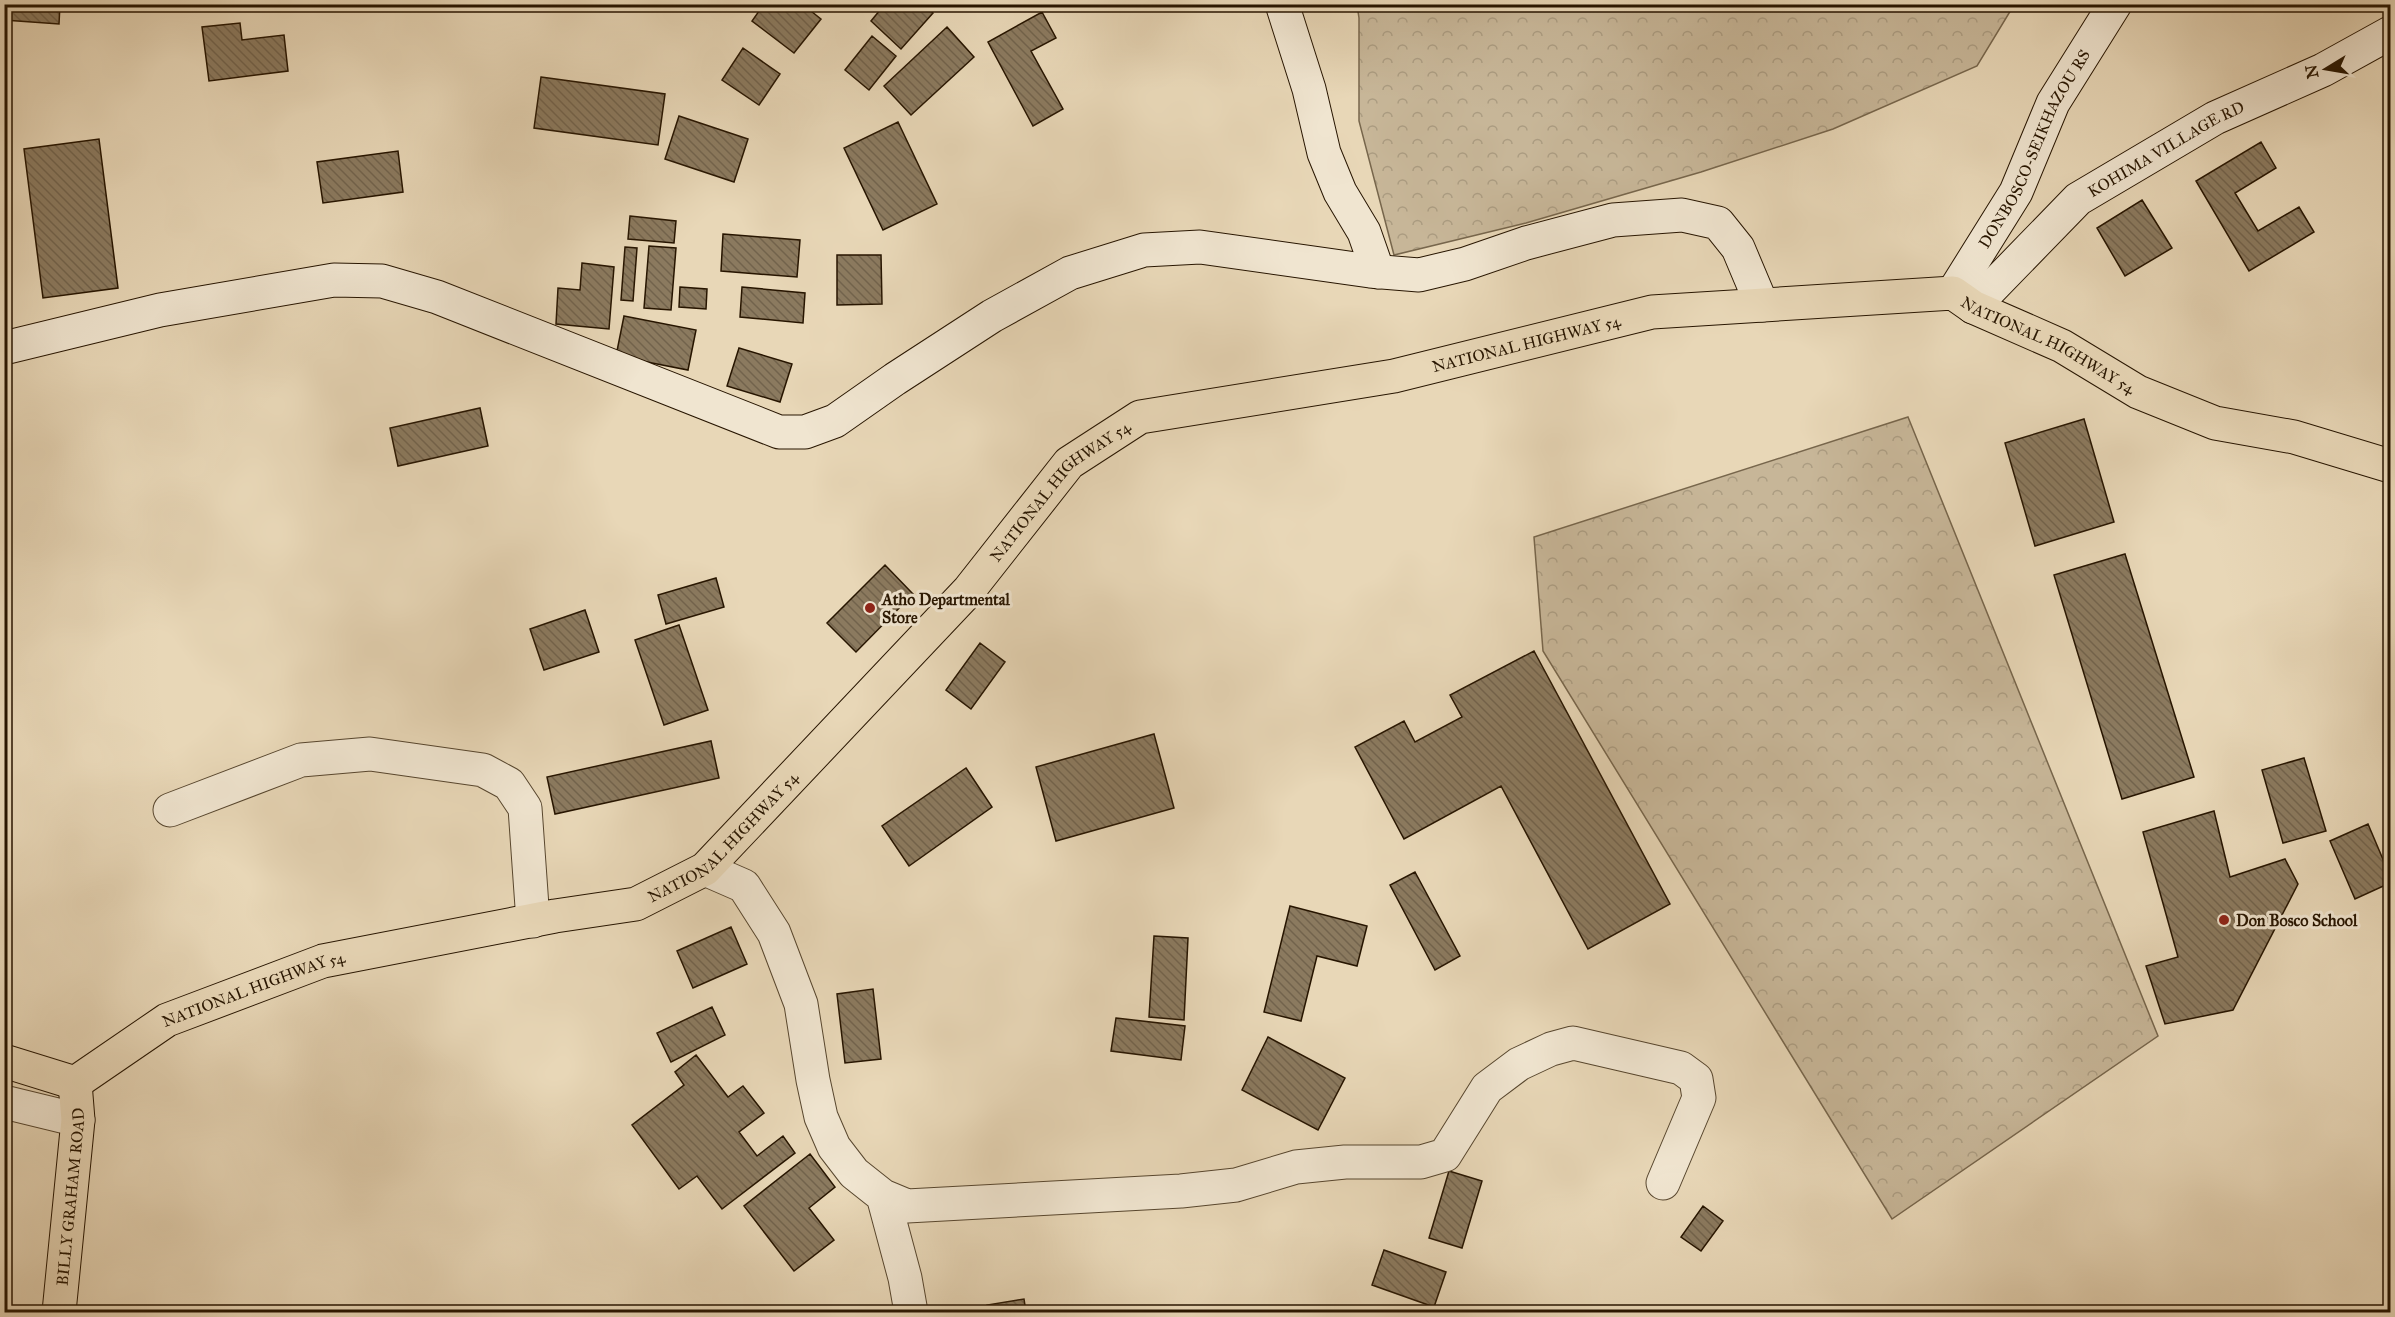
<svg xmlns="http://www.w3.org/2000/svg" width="2395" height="1317" font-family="'IM FELL Great Primer',serif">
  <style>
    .park { fill: url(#park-crowns); stroke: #77664c; stroke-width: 1.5 }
    .building { fill: url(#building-back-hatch); stroke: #271500; stroke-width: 1.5 }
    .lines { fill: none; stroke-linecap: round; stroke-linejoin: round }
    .street-casing { stroke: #57462e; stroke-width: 35 }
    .secondary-casing { stroke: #271500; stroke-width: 35 }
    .primary-casing { stroke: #271500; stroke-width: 35 }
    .highway-casing { stroke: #271500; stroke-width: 35 }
    .street { stroke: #f0e5d0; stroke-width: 33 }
    .secondary { stroke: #f0e5d0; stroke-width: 33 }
    .primary { stroke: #e8d7b7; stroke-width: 33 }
    .highway { stroke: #e8d7b7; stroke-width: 33 }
    .poi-dot { fill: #8f2418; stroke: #f0e5d0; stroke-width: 2 }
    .labels { text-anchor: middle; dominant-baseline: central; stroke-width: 6; stroke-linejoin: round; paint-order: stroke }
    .street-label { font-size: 16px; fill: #271500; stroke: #f0e5d0 }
    .poi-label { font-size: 16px; font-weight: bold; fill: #271500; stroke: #f0e5d0; text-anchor: start }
  </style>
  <defs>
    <pattern id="park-crowns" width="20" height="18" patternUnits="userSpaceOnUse" patternTransform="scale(1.5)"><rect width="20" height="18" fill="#c7b698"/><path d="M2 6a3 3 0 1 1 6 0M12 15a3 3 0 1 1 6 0" fill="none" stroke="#ab9c81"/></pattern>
    <pattern id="building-back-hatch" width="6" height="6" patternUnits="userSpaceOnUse" patternTransform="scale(1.5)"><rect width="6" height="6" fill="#8b7a5f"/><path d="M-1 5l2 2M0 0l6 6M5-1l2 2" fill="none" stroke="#72634c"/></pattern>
  </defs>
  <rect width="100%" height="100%" fill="#e8d7b7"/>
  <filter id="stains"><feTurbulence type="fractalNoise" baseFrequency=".00333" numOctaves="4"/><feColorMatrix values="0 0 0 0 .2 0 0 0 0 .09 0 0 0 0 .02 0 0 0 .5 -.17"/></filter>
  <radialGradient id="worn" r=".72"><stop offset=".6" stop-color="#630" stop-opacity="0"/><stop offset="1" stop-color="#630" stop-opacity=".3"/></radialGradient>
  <path class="park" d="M 1357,5 L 1357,4 L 2014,5 L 1977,66 L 1833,129 L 1701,172 L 1526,223 L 1394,255 L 1359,121 L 1359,18 Z
    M 1908,417 L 2158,1036 L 1892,1219 L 1543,651 L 1534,537 Z"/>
  <path class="building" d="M 4,4 L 60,4 L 59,24 L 4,20 Z
    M 764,4 L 802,4 L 821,19 L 794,53 L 752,21 Z
    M 885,4 L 924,4 L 933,13 L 901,49 L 871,21 Z
    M 1042,12 L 1056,38 L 1031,51 L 1063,109 L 1033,126 L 988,42 Z
    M 240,23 L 242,40 L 284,35 L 288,71 L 209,81 L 202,27 Z
    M 947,27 L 974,57 L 911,115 L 884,86 Z
    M 872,36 L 896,56 L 869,90 L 845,70 Z
    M 743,48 L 780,74 L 759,105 L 722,80 Z
    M 541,77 L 665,94 L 658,145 L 534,128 Z
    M 679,116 L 748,139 L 734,182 L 665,159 Z
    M 898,122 L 937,204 L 883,230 L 844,148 Z
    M 99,139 L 118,288 L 43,298 L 24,149 Z
    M 2261,142 L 2276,168 L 2235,193 L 2258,231 L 2299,207 L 2314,232 L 2249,271 L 2196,181 Z
    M 398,151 L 403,192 L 323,203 L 317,162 Z
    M 2142,200 L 2172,248 L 2125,276 L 2097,228 Z
    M 630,216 L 676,221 L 674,243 L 628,239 Z
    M 723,234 L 800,240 L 797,277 L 721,271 Z
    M 649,246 L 676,248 L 671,310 L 644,308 Z
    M 625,247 L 637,248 L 633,301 L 621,300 Z
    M 837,255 L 881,255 L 882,304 L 837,305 Z
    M 582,263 L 614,267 L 609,329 L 556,324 L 558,288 L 580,290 Z
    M 680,287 L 707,289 L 706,309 L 679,307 Z
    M 742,287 L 805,293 L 803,323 L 740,317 Z
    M 624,316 L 696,330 L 688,370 L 616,356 Z
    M 739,348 L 792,364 L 780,402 L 727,386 Z
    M 480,408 L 488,446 L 398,466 L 390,428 Z
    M 2084,419 L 2114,522 L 2035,546 L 2005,443 Z
    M 2125,554 L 2194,777 L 2122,799 L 2054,575 Z
    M 885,565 L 913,594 L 856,652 L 827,623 Z
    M 716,578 L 724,607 L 666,624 L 658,595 Z
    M 585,610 L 599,652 L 544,670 L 530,629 Z
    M 679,625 L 708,710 L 664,725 L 635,640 Z
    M 980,643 L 1005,662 L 971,709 L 946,690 Z
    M 1534,651 L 1670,904 L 1588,949 L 1501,786 L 1404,839 L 1355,747 L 1404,721 L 1415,742 L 1462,717 L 1450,695 Z
    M 1154,734 L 1174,808 L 1056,841 L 1036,767 Z
    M 711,741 L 719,778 L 555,814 L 547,777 Z
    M 2304,758 L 2326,831 L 2283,843 L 2262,770 Z
    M 966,768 L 992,807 L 909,866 L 882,826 Z
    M 2214,811 L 2230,877 L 2285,859 L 2298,884 L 2233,1010 L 2165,1024 L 2146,966 L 2178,957 L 2143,832 Z
    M 2368,824 L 2390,876 L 2390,883 L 2355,899 L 2330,841 Z
    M 1415,872 L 1460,956 L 1435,970 L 1390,885 Z
    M 1290,906 L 1367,926 L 1357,966 L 1317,956 L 1301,1021 L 1264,1012 Z
    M 731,927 L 747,964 L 693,988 L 677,951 Z
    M 1154,936 L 1188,938 L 1184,1020 L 1149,1017 Z
    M 873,989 L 881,1059 L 845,1063 L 837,994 Z
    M 712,1007 L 725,1035 L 671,1062 L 657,1033 Z
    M 1116,1018 L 1185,1026 L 1181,1060 L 1111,1051 Z
    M 1268,1037 L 1345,1078 L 1318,1130 L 1242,1090 Z
    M 696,1055 L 728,1097 L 743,1086 L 764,1113 L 739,1132 L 757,1156 L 783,1136 L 795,1153 L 722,1209 L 697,1176 L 679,1189 L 632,1125 L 684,1085 L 675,1072 Z
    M 810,1154 L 835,1187 L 809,1208 L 834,1240 L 794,1271 L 744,1206 Z
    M 1449,1171 L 1482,1181 L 1462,1248 L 1429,1238 Z
    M 1703,1206 L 1723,1221 L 1701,1251 L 1681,1237 Z
    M 1384,1250 L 1446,1272 L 1434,1307 L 1372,1285 Z
    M 1024,1299 L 1026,1312 L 988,1312 L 987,1305 Z"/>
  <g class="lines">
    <g class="street-casing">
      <path id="street" d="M 170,810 L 301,760 L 370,754 L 483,770 L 509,784 L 525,808 L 533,921
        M 705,869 L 744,886 L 774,933 L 801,1004 L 813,1080 L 821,1117 L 834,1147 L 854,1173 L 883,1196 L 907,1206 L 1181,1191 L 1236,1185 L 1296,1167 L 1345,1162 L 1421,1162 L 1445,1155 L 1487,1088 L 1519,1064 L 1551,1049 L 1573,1043 L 1681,1068 L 1696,1079 L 1699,1098 L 1663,1183
        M 4,1102 L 78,1120
        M 883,1196 L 905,1278 L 911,1312"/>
    </g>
    <g class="secondary-casing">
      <g id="secondary">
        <path d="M 1282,4 L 1309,89 L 1324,153 L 1340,192 L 1364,232 L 1378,272"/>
        <path id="s1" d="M 1953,293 L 2016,192 L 2053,103 L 2115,4"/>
        <path id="s2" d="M 1973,307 L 2078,199 L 2215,118 L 2323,70 L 2390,33"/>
        <path d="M 4,348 L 160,310 L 334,280 L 382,281 L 437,297 L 779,432 L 805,432 L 835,421 L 895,379 L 992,316 L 1070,273 L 1144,250 L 1200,247 L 1370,271 L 1419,275 L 1465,264 L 1526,243 L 1613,220 L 1682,215 L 1718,223 L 1738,248 L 1762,305"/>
      </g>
    </g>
    <g class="primary-casing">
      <g id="primary">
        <path id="s3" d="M 59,1312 L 78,1120 L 75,1083"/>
      </g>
    </g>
    <g class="highway-casing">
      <g id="highway">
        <path id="s4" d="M 4,1061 L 75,1083 L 167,1020 L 323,961 L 555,916 L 636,904 L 705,869 L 969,590 L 1069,463 L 1140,417 L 1394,376 L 1652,312 L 1953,293 L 1973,307 L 2062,346 L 2138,392 L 2215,423 L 2294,437 L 2390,466"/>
      </g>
    </g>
    <use href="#street" class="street"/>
    <use href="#secondary" class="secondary"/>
    <use href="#primary" class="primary"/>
    <use href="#highway" class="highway"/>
  </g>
  <g class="poi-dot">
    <circle cx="870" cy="608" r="6"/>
    <circle cx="2224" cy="920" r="6"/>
  </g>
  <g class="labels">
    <g class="street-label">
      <text stroke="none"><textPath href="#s1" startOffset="166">DONBOSCO-SEIKHAZOU RS</textPath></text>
      <text stroke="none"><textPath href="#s2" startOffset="252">KOHIMA VILLAGE RD</textPath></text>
      <text stroke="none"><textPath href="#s4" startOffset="1772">NATIONAL HIGHWAY 54</textPath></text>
      <text stroke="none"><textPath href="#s4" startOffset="2312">NATIONAL HIGHWAY 54</textPath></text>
      <text stroke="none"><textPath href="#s4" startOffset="1268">NATIONAL HIGHWAY 54</textPath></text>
      <text stroke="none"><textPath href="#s4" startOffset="782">NATIONAL HIGHWAY 54</textPath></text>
      <text stroke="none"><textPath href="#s4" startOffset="278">NATIONAL HIGHWAY 54</textPath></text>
      <text stroke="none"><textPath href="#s3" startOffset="116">BILLY GRAHAM ROAD</textPath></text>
    </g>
    <g class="poi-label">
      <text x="882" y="599">Atho Departmental<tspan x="882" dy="18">Store</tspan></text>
      <text x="2236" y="920">Don Bosco School</text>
    </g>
  </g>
  <rect width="2395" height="1317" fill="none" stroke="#e8d7b7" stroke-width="24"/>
  <rect x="6" y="6" width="2383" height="1305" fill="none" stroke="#271500" stroke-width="3"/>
  <rect x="12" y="12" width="2371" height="1293" fill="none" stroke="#271500" stroke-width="1.5"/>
  <g transform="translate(2326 69) rotate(259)" stroke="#f0e5d0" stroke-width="4.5" paint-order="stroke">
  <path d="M0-4.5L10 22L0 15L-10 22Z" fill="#271500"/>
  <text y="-9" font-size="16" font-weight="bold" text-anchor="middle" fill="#271500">N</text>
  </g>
  <rect width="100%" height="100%" filter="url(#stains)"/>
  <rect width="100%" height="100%" fill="url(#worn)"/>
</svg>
